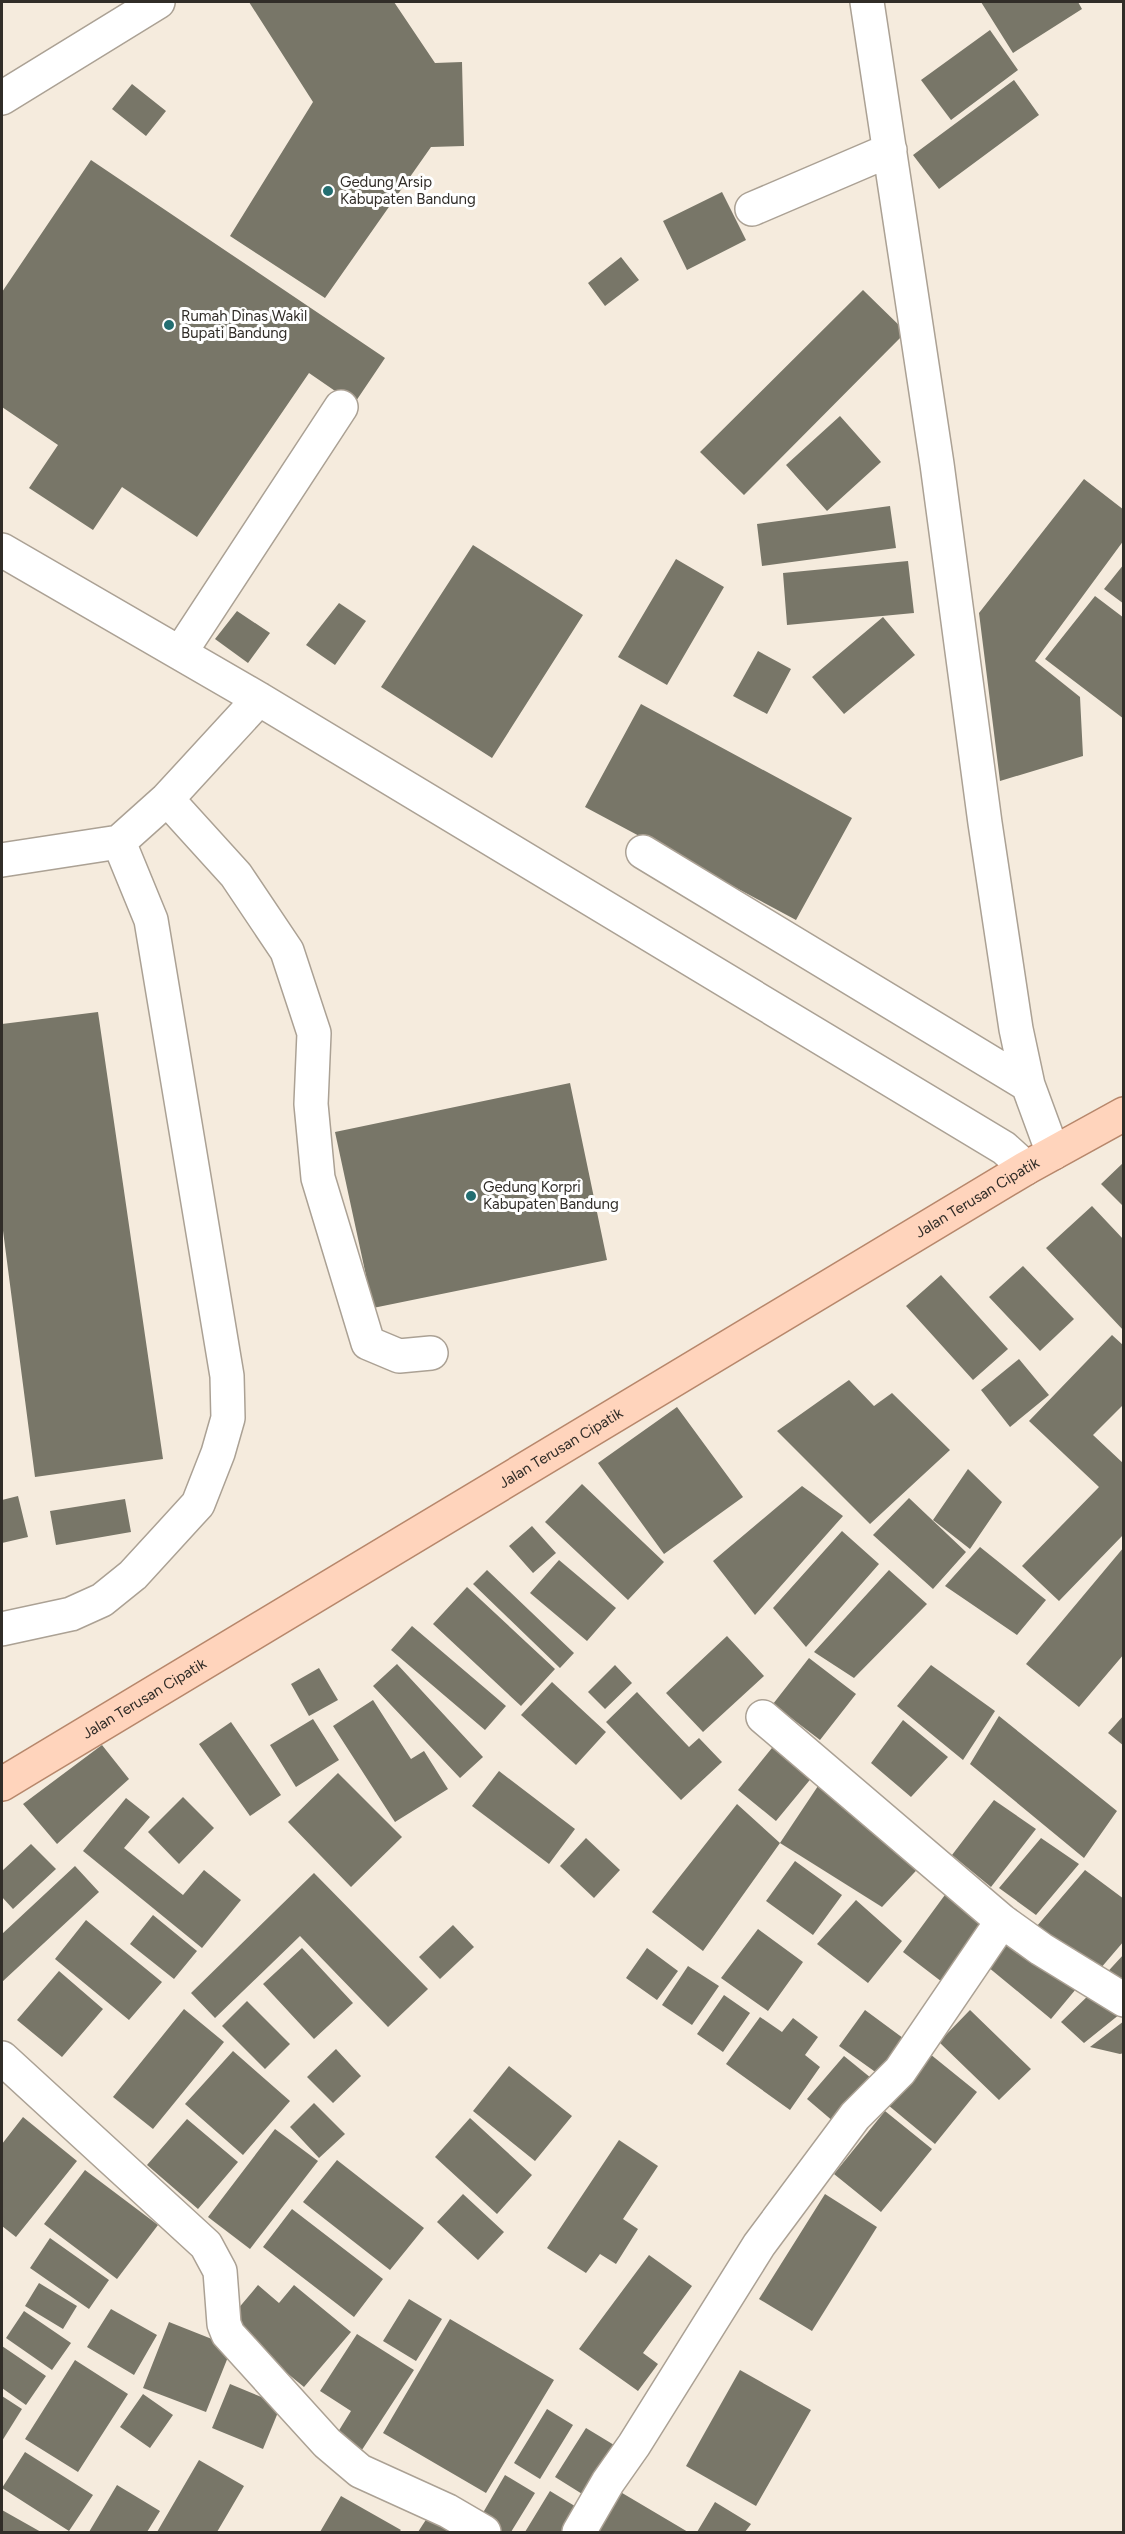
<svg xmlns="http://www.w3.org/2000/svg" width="1125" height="2534" font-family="Figtree,sans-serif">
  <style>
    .building { fill: #787668 }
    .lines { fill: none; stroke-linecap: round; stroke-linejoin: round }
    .minor-casing { stroke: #aba194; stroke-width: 36 }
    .major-casing { stroke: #b7876b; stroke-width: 36 }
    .minor { stroke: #fff; stroke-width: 33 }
    .major { stroke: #ffd4bc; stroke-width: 33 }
    .poi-dot { fill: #236e71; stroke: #fff; stroke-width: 2 }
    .labels { text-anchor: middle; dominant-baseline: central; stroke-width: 6; stroke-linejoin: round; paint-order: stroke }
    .poi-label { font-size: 15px; fill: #312d28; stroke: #fff; text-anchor: start }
    .street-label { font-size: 15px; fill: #312d28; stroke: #fff }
  </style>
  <rect width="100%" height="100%" fill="#f5ebdd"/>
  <path class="building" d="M 249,2 L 394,2 L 435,63 L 462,62 L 464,146 L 431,147 L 325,298 L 230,236 L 313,102 Z
    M 981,2 L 1078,2 L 1082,9 L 1013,53 Z
    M 990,30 L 1018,70 L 951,120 L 921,80 Z
    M 1014,80 L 1039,115 L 939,189 L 913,155 Z
    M 132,84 L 166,111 L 146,136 L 112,109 Z
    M 91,160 L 385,358 L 354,404 L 309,373 L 197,537 L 122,487 L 93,530 L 29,488 L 58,445 L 2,407 L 2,292 Z
    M 722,192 L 746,240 L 687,270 L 663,221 Z
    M 621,257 L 639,280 L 605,306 L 588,283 Z
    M 863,290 L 906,332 L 744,495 L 700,452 Z
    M 840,416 L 881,462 L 827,511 L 786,465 Z
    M 1084,479 L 1124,510 L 1124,540 L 1035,661 L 1080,697 L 1083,756 L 1000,781 L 979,613 Z
    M 890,506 L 896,548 L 762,566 L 757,524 Z
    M 473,545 L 583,615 L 492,758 L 381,687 Z
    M 676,559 L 724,587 L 667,685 L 618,657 Z
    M 908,561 L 914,613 L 787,625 L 783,573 Z
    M 1124,564 L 1124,604 L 1104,589 Z
    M 1095,596 L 1124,618 L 1124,719 L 1045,659 Z
    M 339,603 L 366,621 L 335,665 L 306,645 Z
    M 237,611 L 270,633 L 248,663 L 215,639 Z
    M 883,617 L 915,655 L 844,714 L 812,677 Z
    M 758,651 L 791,669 L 767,714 L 733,696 Z
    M 641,704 L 852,818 L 796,920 L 585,807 Z
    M 98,1012 L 163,1459 L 35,1477 L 2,1223 L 2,1024 Z
    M 570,1083 L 607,1260 L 373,1308 L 335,1132 Z
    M 1124,1162 L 1124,1207 L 1101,1184 Z
    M 1092,1206 L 1124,1240 L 1124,1331 L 1046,1248 Z
    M 1023,1266 L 1074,1319 L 1040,1351 L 989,1297 Z
    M 941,1275 L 1008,1349 L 973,1380 L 906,1306 Z
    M 1112,1335 L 1124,1346 L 1124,1404 L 1093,1435 L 1124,1464 L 1124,1534 L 1059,1601 L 1022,1566 L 1099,1487 L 1029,1421 Z
    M 1019,1359 L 1049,1395 L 1010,1427 L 981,1390 Z
    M 849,1380 L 874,1406 L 892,1393 L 950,1450 L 870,1524 L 777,1431 Z
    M 677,1407 L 743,1497 L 664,1554 L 598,1463 Z
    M 968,1469 L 1002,1502 L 970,1549 L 933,1520 Z
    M 582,1484 L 664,1562 L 628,1600 L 545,1522 Z
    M 802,1486 L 843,1516 L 755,1615 L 713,1561 Z
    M 18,1496 L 28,1537 L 2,1543 L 2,1500 Z
    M 909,1498 L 966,1552 L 933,1589 L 873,1535 Z
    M 125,1499 L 131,1532 L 56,1545 L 50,1511 Z
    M 532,1526 L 556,1553 L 533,1573 L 509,1546 Z
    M 842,1531 L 879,1564 L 806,1647 L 773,1608 Z
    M 980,1547 L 1046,1600 L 1017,1635 L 945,1586 Z
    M 1124,1547 L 1124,1654 L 1079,1707 L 1026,1664 Z
    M 559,1560 L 616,1608 L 587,1641 L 530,1593 Z
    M 487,1570 L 574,1653 L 560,1668 L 473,1584 Z
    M 889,1570 L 927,1604 L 854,1678 L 814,1652 Z
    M 467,1587 L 555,1669 L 521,1706 L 433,1624 Z
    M 412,1626 L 506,1706 L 485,1730 L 391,1650 Z
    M 727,1636 L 764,1676 L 703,1732 L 666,1693 Z
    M 809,1658 L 856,1694 L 820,1740 L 773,1704 Z
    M 397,1664 L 483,1757 L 460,1778 L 373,1686 Z
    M 615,1665 L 632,1683 L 605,1709 L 588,1692 Z
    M 931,1665 L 995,1711 L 963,1760 L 897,1706 Z
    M 319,1668 L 338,1700 L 309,1716 L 291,1684 Z
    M 552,1682 L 606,1732 L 576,1765 L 521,1715 Z
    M 637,1692 L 689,1747 L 699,1738 L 722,1762 L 681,1800 L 606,1722 Z
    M 373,1700 L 411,1759 L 424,1751 L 448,1789 L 395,1822 L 333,1726 Z
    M 1124,1715 L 1124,1746 L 1108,1733 Z
    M 999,1716 L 1117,1811 L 1084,1858 L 970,1764 Z
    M 313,1719 L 339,1760 L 296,1787 L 270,1745 Z
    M 903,1720 L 948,1757 L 911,1797 L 871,1763 Z
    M 231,1722 L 281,1795 L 250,1816 L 199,1744 Z
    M 780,1738 L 818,1770 L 776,1821 L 738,1790 Z
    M 102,1745 L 129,1779 L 57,1844 L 23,1804 Z
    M 499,1771 L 575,1829 L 549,1864 L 472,1806 Z
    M 338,1773 L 402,1837 L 351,1887 L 288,1822 Z
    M 824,1777 L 928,1858 L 882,1907 L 780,1843 Z
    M 183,1797 L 214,1828 L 179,1864 L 148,1832 Z
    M 126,1798 L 150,1817 L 124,1848 L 183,1895 L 204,1870 L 241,1900 L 202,1948 L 83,1851 Z
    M 994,1800 L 1036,1829 L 991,1887 L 952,1855 Z
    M 737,1804 L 780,1843 L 703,1951 L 652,1912 Z
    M 586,1838 L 620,1870 L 594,1898 L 560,1866 Z
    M 1041,1838 L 1079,1864 L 1036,1915 L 999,1888 Z
    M 31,1844 L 56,1869 L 13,1909 L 2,1897 L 2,1871 Z
    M 795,1861 L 842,1895 L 813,1935 L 766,1901 Z
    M 75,1866 L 99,1892 L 2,1982 L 2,1934 Z
    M 1085,1870 L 1124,1899 L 1124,1941 L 1100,1969 L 1037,1926 Z
    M 314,1873 L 428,1989 L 388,2027 L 300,1936 L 215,2018 L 191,1993 Z
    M 950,1888 L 991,1922 L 946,1985 L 903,1952 Z
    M 856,1900 L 902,1941 L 868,1983 L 817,1944 Z
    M 153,1915 L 197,1951 L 174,1979 L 130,1944 Z
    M 86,1920 L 162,1982 L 129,2020 L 55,1959 Z
    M 453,1925 L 474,1947 L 440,1979 L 419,1957 Z
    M 758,1929 L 803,1962 L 768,2011 L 721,1978 Z
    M 1010,1936 L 1081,1983 L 1051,2019 L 988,1967 Z
    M 302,1948 L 353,2003 L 314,2039 L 263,1984 Z
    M 647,1948 L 678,1971 L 657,2000 L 626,1978 Z
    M 1124,1954 L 1124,1989 L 1101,1979 Z
    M 688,1966 L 719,1986 L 692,2025 L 662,2005 Z
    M 59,1971 L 103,2009 L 62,2057 L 17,2020 Z
    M 1093,1991 L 1120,2014 L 1084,2043 L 1061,2022 Z
    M 724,1995 L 750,2013 L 723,2052 L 697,2034 Z
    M 247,2001 L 290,2044 L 265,2069 L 222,2026 Z
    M 184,2009 L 224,2042 L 153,2129 L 113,2097 Z
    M 865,2010 L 907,2041 L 881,2076 L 839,2046 Z
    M 970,2010 L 1031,2069 L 999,2100 L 939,2042 Z
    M 760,2017 L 782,2032 L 793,2018 L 818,2037 L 805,2055 L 820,2067 L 790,2110 L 726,2064 Z
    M 1124,2021 L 1124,2053 L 1120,2054 L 1090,2047 Z
    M 336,2049 L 361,2076 L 333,2103 L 307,2077 Z
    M 233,2051 L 290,2101 L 243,2155 L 185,2104 Z
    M 930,2054 L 977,2092 L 935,2144 L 888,2105 Z
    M 844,2056 L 871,2078 L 834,2122 L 807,2099 Z
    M 509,2066 L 572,2116 L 535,2161 L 473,2111 Z
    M 314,2103 L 345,2134 L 319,2158 L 290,2127 Z
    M 885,2111 L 932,2149 L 881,2212 L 834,2174 Z
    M 23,2117 L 77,2161 L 16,2237 L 2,2226 L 2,2144 Z
    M 470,2118 L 532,2175 L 497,2214 L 435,2157 Z
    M 187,2119 L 238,2162 L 198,2209 L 147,2165 Z
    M 275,2129 L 318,2161 L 250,2249 L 208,2217 Z
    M 619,2140 L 658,2166 L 623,2219 L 638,2229 L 616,2264 L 600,2254 L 586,2273 L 547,2248 Z
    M 337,2160 L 424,2228 L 390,2270 L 303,2202 Z
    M 85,2170 L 158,2225 L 117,2279 L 44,2224 Z
    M 463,2194 L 504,2232 L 478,2260 L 437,2222 Z
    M 825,2194 L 877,2227 L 812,2331 L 759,2299 Z
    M 292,2209 L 383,2279 L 354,2317 L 263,2247 Z
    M 50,2238 L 109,2280 L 89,2309 L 30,2268 Z
    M 649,2255 L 692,2286 L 643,2353 L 658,2364 L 638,2391 L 579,2349 Z
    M 39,2283 L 77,2306 L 63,2329 L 25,2306 Z
    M 258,2285 L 279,2303 L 294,2285 L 351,2332 L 304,2387 L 226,2323 Z
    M 409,2299 L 442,2319 L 416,2361 L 383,2341 Z
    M 111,2309 L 157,2335 L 134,2375 L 87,2347 Z
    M 24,2311 L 71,2343 L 52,2370 L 6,2338 Z
    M 450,2319 L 554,2380 L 486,2493 L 383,2433 Z
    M 169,2322 L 232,2347 L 206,2412 L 143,2388 Z
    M 357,2334 L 414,2370 L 358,2456 L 333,2440 L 351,2411 L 320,2391 Z
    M 2,2346 L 46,2376 L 26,2405 L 2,2388 Z
    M 75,2360 L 128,2394 L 78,2472 L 25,2439 Z
    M 740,2370 L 811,2410 L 756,2506 L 686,2466 Z
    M 230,2384 L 281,2405 L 263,2449 L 212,2428 Z
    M 143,2394 L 173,2415 L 150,2448 L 120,2427 Z
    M 2,2396 L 22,2409 L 2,2441 Z
    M 547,2409 L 573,2425 L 540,2479 L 514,2463 Z
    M 586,2428 L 619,2448 L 587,2497 L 555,2477 Z
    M 25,2452 L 93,2495 L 69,2531 L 2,2488 Z
    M 199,2460 L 244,2486 L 217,2532 L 157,2532 Z
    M 505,2475 L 535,2493 L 511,2532 L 493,2532 L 477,2523 Z
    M 117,2485 L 160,2511 L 147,2532 L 89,2532 Z
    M 612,2487 L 688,2532 L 584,2532 Z
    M 550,2491 L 583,2511 L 570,2532 L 525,2532 Z
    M 341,2496 L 401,2530 L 399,2532 L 320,2532 Z
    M 715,2502 L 751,2524 L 745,2532 L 697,2532 Z
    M 2,2510 L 41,2532 L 2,2532 Z
    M 429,2515 L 458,2532 L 418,2532 Z"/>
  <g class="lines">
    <g class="minor-casing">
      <path id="minor" d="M 867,2 L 937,464 L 985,823 L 1016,1029 L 1028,1085 L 1053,1153
        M 2,98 L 158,2
        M 752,209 L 890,150
        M 2,550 L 259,699 L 1004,1148 L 1026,1168
        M 180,653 L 341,407
        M 167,799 L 236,875 L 287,951 L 314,1033 L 311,1104 L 318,1178 L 368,1343 L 399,1356 L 431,1353
        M 643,852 L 1028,1085
        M 2,860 L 119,842
        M 2,1629 L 71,1614 L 102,1600 L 133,1575 L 198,1504 L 218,1453 L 228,1418 L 227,1376 L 151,920 L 119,842 L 167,799 L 259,699
        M 763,1717 L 1002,1921 L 1041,1949 L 1124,2000
        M 2,2058 L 206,2245 L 220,2271 L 224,2324 L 228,2334 L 327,2443 L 360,2471 L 448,2511 L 484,2532
        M 579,2532 L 608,2482 L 634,2445 L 759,2245 L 855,2116 L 900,2071 L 1002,1921"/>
    </g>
    <g class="major-casing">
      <g id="major">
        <path id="s1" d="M 2,1784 L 1026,1168 L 1124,1114"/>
      </g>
    </g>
    <use href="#minor" class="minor"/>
    <use href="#major" class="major"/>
  </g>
  <g class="poi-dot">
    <circle cx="328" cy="191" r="6"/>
    <circle cx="169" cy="325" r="6"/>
    <circle cx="471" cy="1196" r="6"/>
  </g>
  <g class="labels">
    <g class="poi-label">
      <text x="340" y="182">Gedung Arsip<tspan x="340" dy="17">Kabupaten Bandung</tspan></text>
      <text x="181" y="316">Rumah Dinas Wakil<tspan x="181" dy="17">Bupati Bandung</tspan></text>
      <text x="483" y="1187">Gedung Korpri<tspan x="483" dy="17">Kabupaten Bandung</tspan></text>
    </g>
    <g class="street-label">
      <text stroke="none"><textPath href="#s1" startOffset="1138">Jalan Terusan Cipatik</textPath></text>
      <text stroke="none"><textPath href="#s1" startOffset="652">Jalan Terusan Cipatik</textPath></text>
      <text stroke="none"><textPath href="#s1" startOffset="166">Jalan Terusan Cipatik</textPath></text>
    </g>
  </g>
  <rect width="1125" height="2534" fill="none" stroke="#312d28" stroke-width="6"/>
</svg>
